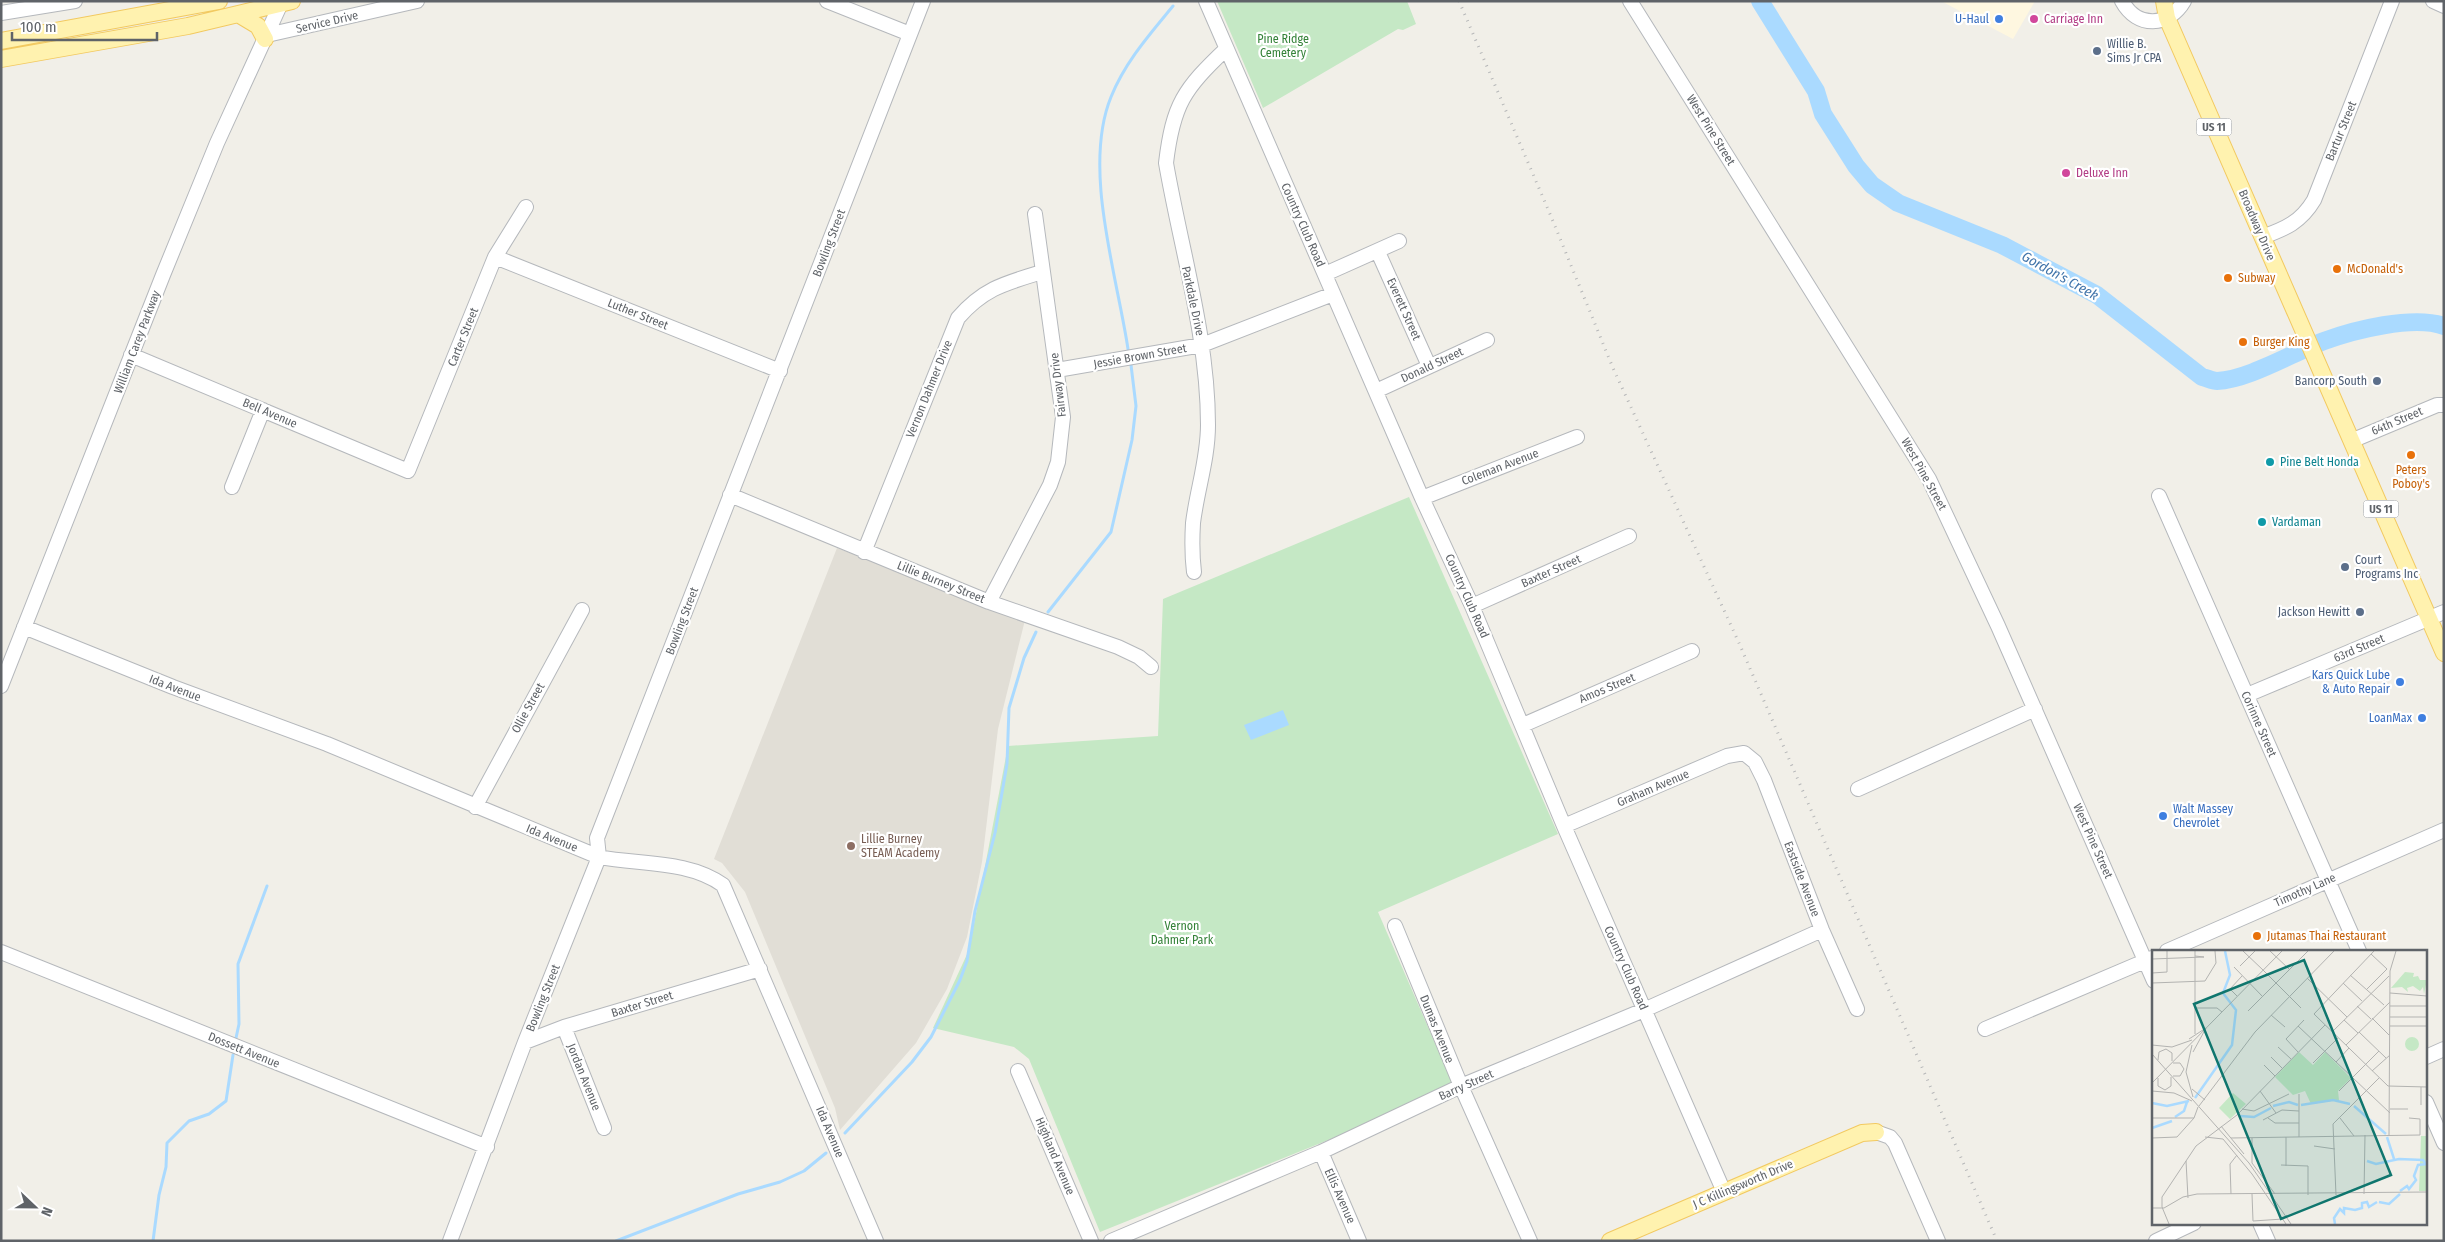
<svg xmlns="http://www.w3.org/2000/svg" width="2445" height="1242" font-family="'Fira Sans Condensed',sans-serif">
  <style>
    .commercial { fill: #fef7e0 }
    .education { fill: #e1ded6 }
    .green { fill: #c5e8c5 }
    .water { fill: #aadaff }
    .lines { fill: none; stroke-linecap: round; stroke-linejoin: round }
    .stream { stroke: #aadaff; stroke-width: 3 }
    .river { stroke: #aadaff; stroke-width: 18 }
    .minor-casing { stroke: #b5b8bc; stroke-width: 16 }
    .major-casing { stroke: #f2c960; stroke-width: 18 }
    .minor { stroke: #fff; stroke-width: 14 }
    .major { stroke: #fff2af; stroke-width: 16 }
    .rail { stroke: #b6b7b8; stroke-width: 3; stroke-dasharray: 1 6; stroke-linecap: butt }
    .shop-dot { fill: #3f7fe0; stroke: #fff; stroke-width: 2 }
    .hotel-dot { fill: #d1479c; stroke: #fff; stroke-width: 2 }
    .service-dot { fill: #5c6f8a; stroke: #fff; stroke-width: 2 }
    .food-dot { fill: #e8710a; stroke: #fff; stroke-width: 2 }
    .culture-dot { fill: #0f9aa8; stroke: #fff; stroke-width: 2 }
    .education-dot { fill: #8d6e63; stroke: #fff; stroke-width: 2 }
    .labels { text-anchor: middle; dominant-baseline: central; stroke-width: 4.5; stroke-linejoin: round; paint-order: stroke }
    .shield { fill: #fff; stroke: #8f9295; stroke-width: 1 }
    .shield-label { font-size: 11px; font-weight: bold; fill: #5f6368 }
    .shop-label { font-size: 12px; fill: #366cbe; stroke: #fff; text-anchor: end }
    .hotel-label { font-size: 12px; fill: #b23c85; stroke: #fff; text-anchor: start }
    .street-label { font-size: 12px; fill: #5f6368; stroke: #fff }
    .park-label { font-size: 12px; fill: #348238; stroke: #fff }
    .service-label { font-size: 12px; fill: #4e5e75; stroke: #fff; text-anchor: start }
    .food-label { font-size: 12px; fill: #c56008; stroke: #fff; text-anchor: start }
    .culture-label { font-size: 12px; fill: #0d838f; stroke: #fff; text-anchor: start }
    .education-label { font-size: 12px; fill: #785e54; stroke: #fff; text-anchor: start }
    .water-label { font-size: 14px; font-style: italic; fill: #4174aa; stroke: #fff }
    .inset-river { fill: none; stroke: #aadaff; stroke-width: 2.5 }
    .inset-road { fill: none; stroke: #b3b3b1; stroke-width: 1 }
    .view { fill: #0f766e; fill-opacity: 0.15; stroke: #0f766e; stroke-width: 2.5 }
    .inset-edge { fill: none; stroke: #5f6368; stroke-width: 2.5 }
  </style>
  <rect width="100%" height="100%" fill="#f1efe8"/>
  <path class="commercial" d="M 1941,1 L 2035,1 L 2013,39 Z"/>
  <path class="education" d="M 837,548 L 1025,620 L 998,729 L 982,862 L 967,937 L 947,989 L 916,1043 L 840,1130 L 835,1108 L 745,892 L 722,863 L 714,859 Z"/>
  <path class="green" d="M 1217,1 L 1407,1 L 1416,24 L 1403,30 L 1398,29 L 1263,108 Z
    M 1409,497 L 1558,834 L 1378,912 L 1455,1089 L 1100,1232 L 1029,1059 L 1014,1047 L 933,1028 L 969,950 L 1008,746 L 1158,736 L 1163,599 Z"/>
  <path class="water" d="M 1283,710 L 1289,725 L 1251,740 L 1244,725 Z"/>
  <g class="lines">
    <path class="stream" d="M 1128,349 C 1117,275 1082,168 1111,97 C 1125,62 1150,34 1173,6
      M 1048,612 L 1111,532 L 1132,440 L 1136,406 L 1131,365
      M 236,1038 L 239,1024 L 238,964 L 267,886
      M 845,1133 L 912,1062 L 931,1037 L 960,980 L 967,961 L 975,911 L 995,833 L 1007,764 L 1009,708 L 1024,658 L 1036,632
      M 153,1241 L 159,1195 L 166,1167 L 167,1143 L 189,1121 L 209,1114 L 226,1101 L 233,1055
      M 616,1241 L 738,1194 L 780,1182 L 804,1171 L 826,1153"/>
    <path class="river" d="M 1760,1 L 1816,91 L 1823,114 L 1856,166 L 1872,185 L 1898,203 L 2002,245 L 2097,295 L 2202,377 C 2207,378 2212,381 2217,381 C 2248,380 2294,352 2324,341 C 2354,330 2413,315 2444,326"/>
    <g class="minor-casing">
      <path id="minor" d="M 827,1 L 910,34
        M 1206,1 L 1422,498 L 1472,606 L 1564,826 L 1724,1192
        M 1630,1 L 1929,479 L 1998,626 L 2154,981
        M 2122,1 C 2137,29 2169,27 2184,1
        M 2433,1 L 2444,6
        M 1,13 L 75,1
        M 267,35 L 417,1
        M 2262,237 C 2285,229 2301,222 2314,200 L 2392,1
        M 1378,252 L 1429,366
        M 495,257 L 780,371
        M 1325,274 L 1399,241
        M 131,355 L 408,471 L 495,257 L 526,207
        M 1057,370 L 1202,345 L 1333,294
        M 1376,391 L 1487,340
        M 2351,441 L 2437,405 L 2444,405
        M 232,487 L 263,410
        M 730,495 L 989,602 L 1118,647 L 1139,657 L 1151,667
        M 2159,496 L 2359,951
        M 1422,498 L 1577,437
        M 864,552 L 958,318 C 984,288 1006,283 1042,272
        M 1194,572 C 1192,556 1192,540 1193,523 C 1197,490 1208,459 1208,425 C 1208,337 1181,249 1166,163 C 1173,104 1184,89 1226,49
        M 989,602 L 1050,485 L 1058,462 L 1063,417 L 1035,214
        M 1472,606 L 1629,536
        M 24,627 L 173,687 L 327,744 L 599,857 C 640,865 688,860 723,885 L 876,1241
        M 1,686 L 163,275 L 217,143 L 282,1
        M 2247,695 L 2444,612
        M 1523,725 L 1692,651
        M 1858,789 L 2035,709
        M 475,807 L 582,610
        M 1564,826 L 1727,756 L 1744,753 L 1755,762 L 1764,780 L 1822,930 L 1857,1009
        M 1395,926 L 1461,1086 L 1530,1241
        M 2167,951 L 2444,830
        M 1,952 L 487,1147
        M 564,1027 L 604,1128
        M 1985,1029 L 2152,958
        M 525,1042 L 564,1027 L 760,969
        M 2426,1057 L 2444,1049
        M 1018,1071 L 1091,1241
        M 2426,1102 L 2444,1143
        M 1876,1132 L 1890,1137 L 1895,1143 L 1938,1241
        M 1321,1152 L 1359,1241
        M 2260,1223 L 2268,1241
        M 450,1241 L 525,1042 L 599,857 L 597,838 L 923,1
        M 1111,1241 L 1321,1152 L 1461,1086 L 1644,1010 L 1822,930
        M 2156,1241 L 2194,1223"/>
    </g>
    <g class="major-casing">
      <path id="major" d="M 2164,1 L 2167,18 L 2444,653
        M 238,14 L 258,26 L 265,39
        M 1,41 L 219,1
        M 1,59 L 188,26 L 292,1
        M 1610,1241 L 1862,1133 L 1876,1132"/>
    </g>
    <use href="#minor" class="minor"/>
    <use href="#major" class="major"/>
    <path class="rail" d="M 1459,1 L 1550,214 L 1613,368 L 1739,643 L 1997,1241"/>
  </g>
  <g class="shop-dot">
    <circle cx="1999" cy="19" r="5"/>
    <circle cx="2400" cy="682" r="5"/>
    <circle cx="2422" cy="718" r="5"/>
    <circle cx="2163" cy="816" r="5"/>
  </g>
  <g class="hotel-dot">
    <circle cx="2034" cy="19" r="5"/>
    <circle cx="2066" cy="173" r="5"/>
  </g>
  <g class="service-dot">
    <circle cx="2097" cy="51" r="5"/>
    <circle cx="2377" cy="381" r="5"/>
    <circle cx="2345" cy="567" r="5"/>
    <circle cx="2360" cy="612" r="5"/>
  </g>
  <g class="food-dot">
    <circle cx="2337" cy="269" r="5"/>
    <circle cx="2228" cy="278" r="5"/>
    <circle cx="2243" cy="342" r="5"/>
    <circle cx="2411" cy="455" r="5"/>
    <circle cx="2257" cy="936" r="5"/>
  </g>
  <g class="culture-dot">
    <circle cx="2270" cy="462" r="5"/>
    <circle cx="2262" cy="522" r="5"/>
  </g>
  <circle class="education-dot" cx="851" cy="846" r="5"/>
  <g class="labels">
    <g class="shield">
      <rect x="2196.5" y="118.5" width="35" height="17" rx="4"/>
      <rect x="2363.5" y="500.5" width="35" height="17" rx="4"/>
    </g>
    <g class="shield-label">
      <text x="2214" y="127">US 11</text>
      <text x="2381" y="509">US 11</text>
    </g>
    <g class="shop-label">
      <text x="1989" y="19">U-Haul</text>
      <text x="2390" y="675">Kars Quick Lube<tspan x="2390" dy="14">&amp; Auto Repair</tspan></text>
      <text x="2412" y="718">LoanMax</text>
      <text x="2173" y="809" text-anchor="start">Walt Massey<tspan x="2173" dy="14">Chevrolet</tspan></text>
    </g>
    <g class="hotel-label">
      <text x="2044" y="19">Carriage Inn</text>
      <text x="2076" y="173">Deluxe Inn</text>
    </g>
    <g class="street-label">
      <text transform="translate(327 22) rotate(-13)">Service Drive</text>
      <text transform="translate(1711 130) rotate(58)">West Pine Street</text>
      <text transform="translate(2341 131) rotate(-68)">Bartur Street</text>
      <text transform="translate(1303 225) rotate(66)">Country Club Road</text>
      <text transform="translate(2257 225) rotate(67)">Broadway Drive</text>
      <text transform="translate(829 243) rotate(-69)">Bowling Street</text>
      <text transform="translate(1193 301) rotate(78)">Parkdale Drive</text>
      <text transform="translate(1404 309) rotate(66)">Everett Street</text>
      <text transform="translate(638 314) rotate(22)">Luther Street</text>
      <text transform="translate(463 337) rotate(-68)">Carter Street</text>
      <text transform="translate(137 342) rotate(-69)">William Carey Parkway</text>
      <text transform="translate(1140 356) rotate(-10)">Jessie Brown Street</text>
      <text transform="translate(1432 365) rotate(-25)">Donald Street</text>
      <text transform="translate(1058 385) rotate(-97)">Fairway Drive</text>
      <text transform="translate(929 389) rotate(-68)">Vernon Dahmer Drive</text>
      <text transform="translate(270 413) rotate(23)">Bell Avenue</text>
      <text transform="translate(2397 421) rotate(-23)">64th Street</text>
      <text transform="translate(1500 467) rotate(-21)">Coleman Avenue</text>
      <text transform="translate(1924 474) rotate(61)">West Pine Street</text>
      <text transform="translate(1551 571) rotate(-24)">Baxter Street</text>
      <text transform="translate(941 582) rotate(22)">Lillie Burney Street</text>
      <text transform="translate(1467 596) rotate(66)">Country Club Road</text>
      <text transform="translate(682 621) rotate(-69)">Bowling Street</text>
      <text transform="translate(2359 648) rotate(-23)">63rd Street</text>
      <text transform="translate(175 688) rotate(21)">Ida Avenue</text>
      <text transform="translate(1607 688) rotate(-23)">Amos Street</text>
      <text transform="translate(528 708) rotate(-61)">Ollie Street</text>
      <text transform="translate(2259 724) rotate(66)">Corinne Street</text>
      <text transform="translate(1653 788) rotate(-23)">Graham Avenue</text>
      <text transform="translate(552 838) rotate(22)">Ida Avenue</text>
      <text transform="translate(2093 841) rotate(66)">West Pine Street</text>
      <text transform="translate(1802 879) rotate(69)">Eastside Avenue</text>
      <text transform="translate(2305 890) rotate(-24)">Timothy Lane</text>
      <text transform="translate(1626 968) rotate(66)">Country Club Road</text>
      <text transform="translate(543 998) rotate(-68)">Bowling Street</text>
      <text transform="translate(642 1004) rotate(-17)">Baxter Street</text>
      <text transform="translate(1437 1029) rotate(68)">Dumas Avenue</text>
      <text transform="translate(244 1050) rotate(22)">Dossett Avenue</text>
      <text transform="translate(584 1077) rotate(68)">Jordan Avenue</text>
      <text transform="translate(1466 1085) rotate(-24)">Barry Street</text>
      <text transform="translate(830 1132) rotate(67)">Ida Avenue</text>
      <text transform="translate(1055 1156) rotate(67)">Highland Avenue</text>
      <text transform="translate(1743 1184) rotate(-23)">J C Killingsworth Drive</text>
      <text transform="translate(1340 1196) rotate(66)">Ellis Avenue</text>
    </g>
    <g class="park-label">
      <text x="1283" y="39">Pine Ridge<tspan x="1283" dy="14">Cemetery</tspan></text>
      <text x="1182" y="926">Vernon<tspan x="1182" dy="14">Dahmer Park</tspan></text>
    </g>
    <g class="service-label">
      <text x="2107" y="44">Willie B.<tspan x="2107" dy="14">Sims Jr CPA</tspan></text>
      <text x="2367" y="381" text-anchor="end">Bancorp South</text>
      <text x="2355" y="560">Court<tspan x="2355" dy="14">Programs Inc</tspan></text>
      <text x="2350" y="612" text-anchor="end">Jackson Hewitt</text>
    </g>
    <g class="food-label">
      <text x="2347" y="269">McDonald's</text>
      <text x="2238" y="278">Subway</text>
      <text x="2253" y="342">Burger King</text>
      <text x="2411" y="470" text-anchor="middle">Peters<tspan x="2411" dy="14">Poboy's</tspan></text>
      <text x="2267" y="936">Jutamas Thai Restaurant</text>
    </g>
    <g class="culture-label">
      <text x="2280" y="462">Pine Belt Honda</text>
      <text x="2272" y="522">Vardaman</text>
    </g>
    <g class="education-label">
      <text x="861" y="839">Lillie Burney<tspan x="861" dy="14">STEAM Academy</tspan></text>
    </g>
    <g class="water-label">
      <text transform="translate(2060 276) rotate(29)">Gordon's Creek</text>
    </g>
  </g>
  <g transform="translate(2152 950)">
    <rect width="275" height="275" fill="#f1efe8"/>
    <path d="M 253,22 L 262,23 L 261,27 L 266,26 L 268,30 L 275,30 L 272,44 L 271,37 L 268,41 L 261,36 L 255,38 L 256,42 L 250,37 L 239,38 ZM253 94a7 7 0 1 1 14 0a7 7 0 1 1-14 0ZM 147,102 L 161,115 L 173,102 L 199,128 L 186,141 L 187,150 L 159,154 L 153,141 L 141,145 L 123,127 ZM 81,143 L 94,154 L 78,169 L 67,158 ZM 269,186 L 275,186 L 275,241 L 267,241 Z" fill="#c5e8c5"/>
    <path class="inset-river" d="M 43,148 L 80,95 L 84,60 L 71,43 L 78,25 L 73,1M 0,153 L 15,156 L 37,151M 149,155 L 181,150 L 198,154M 121,156 L 137,152 L 146,155M 202,156 L 234,184M 88,166 L 102,167 L 119,158M 23,167 L 32,161 L 35,152M 0,178 L 20,171M 235,187 L 242,209M 215,211 L 224,214 L 247,209 L 271,210 L 274,214M 248,241 L 255,236 L 257,239 L 264,230 L 262,226 L 266,215 L 275,214M 227,252 L 237,254 L 248,244M 183,274 L 182,268 L 188,259 L 192,263 L 192,258 L 203,260 L 210,258 L 210,253 L 215,252 L 217,257 L 225,252"/>
    <path class="inset-road" d="M 43,1 L 43,84M 91,1 L 111,20M 118,1 L 137,19M 219,4 L 235,19M 0,9 L 52,7 L 43,6M 88,16 L 103,1M 82,17 L 111,47M 111,20 L 149,58M 0,23 L 15,22 L 15,1M 198,25 L 232,55M 155,28 L 195,67M 0,33 L 53,31 L 64,13 L 63,1M 191,33 L 210,51M 215,39 L 235,19M 238,43 L 275,46M 85,46 L 78,39 L 90,26M 205,56 L 219,69M 238,56 L 275,56M 43,58 L 65,58 L 70,62M 96,61 L 156,1M 162,64 L 222,1M 162,64 L 236,136 L 275,137M 119,65 L 133,77M 238,67 L 275,67M 220,68 L 237,85M 192,70 L 206,83M 146,76 L 238,163M 238,76 L 275,76M 180,82 L 237,26M 207,82 L 234,108M 37,89 L 54,78M 0,95 L 20,97 L 40,90M 40,95 L 34,122 L 41,147M 194,95 L 238,52M 126,97 L 139,109M 41,102 L 54,78M 146,102 L 134,89 L 152,70M 0,104 L 97,213 L 139,274M 119,107 L 130,118M 6,110 L 7,102 L 14,99 L 20,103 L 20,111M 184,112 L 197,98M 161,113 L 186,88M 112,115 L 123,126M 220,121 L 238,105M 21,126 L 28,126 L 32,119 L 28,113 L 21,113M 6,128 L 6,136 L 13,140 L 19,136 L 19,127M 0,133 L 130,1M 269,137 L 269,155M 40,139 L 53,150M 0,141 L 22,143 L 40,151M 108,141 L 124,163M 187,141 L 227,101M 47,156 L 103,82 L 182,1M 90,159 L 102,161 L 137,144M 238,159 L 256,159M 0,168 L 42,168 L 46,157M 116,168 L 123,173 L 147,173M 188,168 L 202,186M 111,170 L 130,160 L 147,161M 69,176 L 92,204M 237,185 L 238,21 L 244,1M 53,187 L 71,189 L 100,224 L 134,274M 134,187 L 134,216M 147,187 L 147,144M 0,188 L 25,187 L 42,168M 79,188 L 268,185 L 268,169 L 257,168M 100,188 L 100,213M 162,196 L 183,199M 34,211 L 36,248M 100,213 L 123,244M 129,215 L 156,216 L 156,245M 79,244 L 78,214 L 85,205M 100,244 L 101,271 L 131,269M 212,244 L 213,185M 184,245 L 181,174 L 227,128M 0,258 L 12,258 L 31,247 L 45,244 L 275,242M 17,274 L 10,257 L 10,247 L 44,196 L 85,165 L 173,75"/>
    <path class="view" d="M 152,10 L 239,225 L 129,269 L 42,54 Z"/>
    <rect width="275" height="275" class="inset-edge"/>
  </g>
  <rect width="2445" height="1242" fill="none" stroke="#5f6368" stroke-width="5"/>
  <g transform="translate(35 1207) rotate(112)" stroke="#ffffff" stroke-width="4" paint-order="stroke">
  <path d="M0-4L9 19L0 12L-9 19Z" fill="#5f6368"/>
  <text y="-8" font-size="14" font-weight="bold" text-anchor="middle" fill="#5f6368">N</text>
  </g>
  <path d="M12 32v8h145v-8" fill="none" stroke="#5f6368" stroke-width="2.5"/>
  <text x="20" y="32" font-size="15" fill="#5f6368" stroke="#ffffff" stroke-width="4" paint-order="stroke">100 m</text>
</svg>
